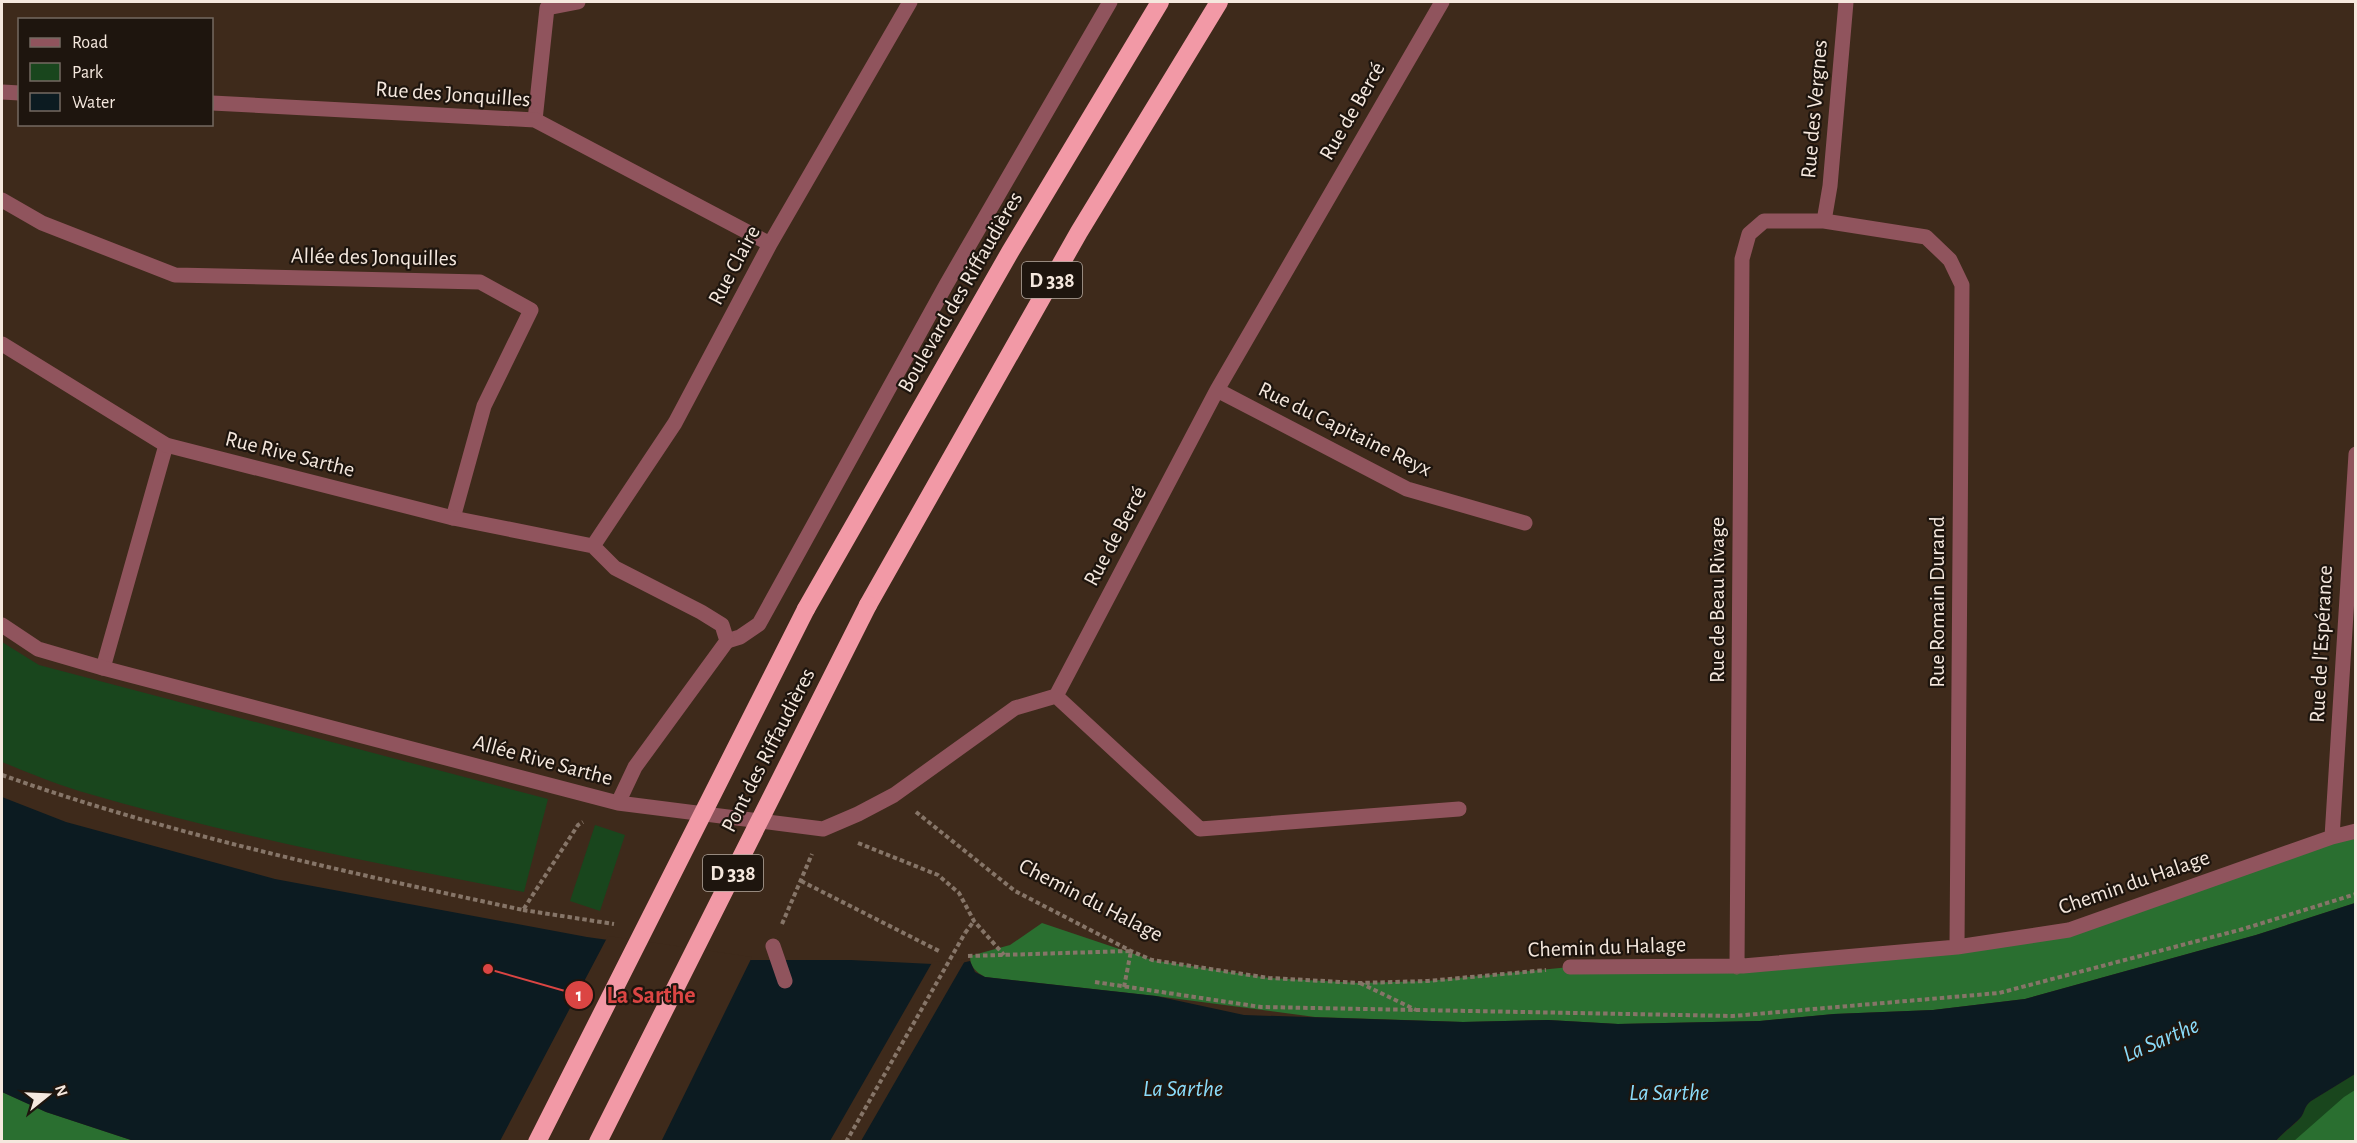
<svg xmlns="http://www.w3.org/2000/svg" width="2357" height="1143" font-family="'Alegreya Sans',sans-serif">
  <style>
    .green { fill: #19461d }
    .forest { fill: #2a6f30 }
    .water { fill: #0c1b21 }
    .pier { fill: #3e2a1b }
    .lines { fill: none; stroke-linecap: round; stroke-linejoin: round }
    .path { stroke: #867568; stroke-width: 4; stroke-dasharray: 4.5 3; stroke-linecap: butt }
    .lane { stroke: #90545d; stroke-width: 15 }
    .street { stroke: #90545d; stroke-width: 15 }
    .highway { stroke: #f299a6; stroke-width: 18 }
    .path-bridge { stroke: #867568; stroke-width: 4; stroke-dasharray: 4.5 3; stroke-linecap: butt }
    .highway-bridge { stroke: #f299a6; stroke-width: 18 }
    .labels { text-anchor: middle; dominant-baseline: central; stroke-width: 4.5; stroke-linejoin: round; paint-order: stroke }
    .shield { fill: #1e150e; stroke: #b4a9a0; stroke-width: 1.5 }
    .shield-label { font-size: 21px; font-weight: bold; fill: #f5e8de }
    .street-label { font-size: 22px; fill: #f5e8de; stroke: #1e150e }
    .water-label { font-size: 24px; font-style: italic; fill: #8adbf9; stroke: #1e150e }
    .leader { fill: none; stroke: #db4543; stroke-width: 2 }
    .callout-dot { fill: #db4543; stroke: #1e150e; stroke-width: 2 }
    .mark-label { font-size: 18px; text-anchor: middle; font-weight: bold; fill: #fff }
    .callout-label { font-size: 24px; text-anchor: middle; font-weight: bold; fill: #db4543; stroke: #1e150e; stroke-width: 4.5; stroke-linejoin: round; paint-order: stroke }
  </style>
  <rect width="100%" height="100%" fill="#3e2a1b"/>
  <path class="green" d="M 2,642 L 39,665 L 548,799 L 524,892 C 375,863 224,834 79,791 C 53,783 27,772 2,762 Z
    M 595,825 L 625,835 L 600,911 L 570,901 Z
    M 2355,1074 L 2355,1141 L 2275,1142 C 2282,1133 2296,1124 2301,1117 C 2305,1112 2304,1106 2311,1101 Z"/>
  <path class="forest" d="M 2355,831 L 2355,903 L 2256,935 L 2025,999 L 1933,1010 L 1834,1014 L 1760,1021 L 1618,1024 L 1548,1020 L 1463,1022 L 1315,1017 L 1156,996 L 985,977 C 976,972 970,967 970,956 L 1010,945 L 1042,923 L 1152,960 L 1269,978 L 1360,983 L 1428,981 L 1570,967 L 1743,966 L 2069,930 Z
    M 2355,1090 L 2355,1141 L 2294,1141 L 2344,1097 Z
    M 2,1092 L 46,1112 L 134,1141 L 2,1141 Z"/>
  <path class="water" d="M 2,797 L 66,822 L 275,879 L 587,937 L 751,960 L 851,960 L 953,965 L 970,961 L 975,972 L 985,977 L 1156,996 L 1244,1015 L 1463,1022 L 1548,1020 L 1618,1024 L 1760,1021 L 1834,1014 L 1933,1010 L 2025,999 L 2256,935 L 2355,903 L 2355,1074 L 2311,1101 C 2304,1106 2305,1112 2301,1117 C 2295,1124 2282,1133 2275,1142 L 134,1141 L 46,1112 L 2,1092 Z"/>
  <path class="pier" d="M 608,936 L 752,957 L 661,1142 L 500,1141 Z
    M 966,959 L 861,1141 L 830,1141 L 933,961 L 952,962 Z"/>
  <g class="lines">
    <path class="path" d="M 2,775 C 171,835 347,872 523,910 L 578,825 L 583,822
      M 916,812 L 1015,891 L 1131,951 L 1152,960 L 1269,978 L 1360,983 L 1428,981 L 1546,970
      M 858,843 L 938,875 L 959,893 L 974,921 L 1004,955
      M 801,881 L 939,951
      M 523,910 L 614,924
      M 782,924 L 812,854
      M 965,933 L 974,921
      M 968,956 L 1130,951
      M 1095,982 L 1261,1007 L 1733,1016 L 1999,993 L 2243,929 L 2356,894
      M 1360,983 L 1416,1010
      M 1124,987 L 1131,951"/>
    <path class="lane" d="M 535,120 L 547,8 L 578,2
      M 2,200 L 42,223 L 175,275 L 480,282 L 531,310 L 484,406 L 453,518
      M 727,641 L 740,637 L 759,624 L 946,285 L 1110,2
      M 103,668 L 166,445
      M 773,946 L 785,981"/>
    <path class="street" d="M 1442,2 L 1217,390 L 1056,696 L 1200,829 L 1459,809
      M 2,92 L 20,93
      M 212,103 L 535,120 L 770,244
      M 1824,221 L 1830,186 L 1846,2
      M 2,344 L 166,445 L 453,518 L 593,546
      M 1217,390 L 1407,489 L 1525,523
      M 593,546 L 675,423 L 770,244 L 910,2
      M 593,546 L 615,568 L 701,612 L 722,625 L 727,641 L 635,767 L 618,803
      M 2,625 L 38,649 L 103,668 L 618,803 L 823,829 L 858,814 L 894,795 L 1015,708 L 1056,696
      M 2332,837 L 2356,454
      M 1570,967 L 1743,966 L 1957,947 L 2069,930 L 2332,837 L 2356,831
      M 1737,967 L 1742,259 L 1749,234 L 1764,221 L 1824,221 L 1926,237 L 1950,260 L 1962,285 L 1957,947"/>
    <path class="highway" d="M 868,605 L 1079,232 L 1219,2
      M 806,609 L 1010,252 L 1160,2"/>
    <path class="path-bridge" d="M 846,1142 L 965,933"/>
    <path class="highway-bridge" d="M 537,1142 L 806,609
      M 598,1142 L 868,605"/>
  </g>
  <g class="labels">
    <g class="shield">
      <rect x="1022" y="262" width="60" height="36" rx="4.5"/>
      <rect x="703" y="855" width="60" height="36" rx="4.5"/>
    </g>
    <g class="shield-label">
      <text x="1052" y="280">D 338</text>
      <text x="733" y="873">D 338</text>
    </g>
    <g class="street-label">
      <text transform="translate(453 94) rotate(4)">Rue des Jonquilles</text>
      <text transform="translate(1814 109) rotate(-85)">Rue des Vergnes</text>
      <text transform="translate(1352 111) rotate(-60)">Rue de Bercé</text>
      <text transform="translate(374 257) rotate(1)">Allée des Jonquilles</text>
      <text transform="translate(734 265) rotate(-62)">Rue Claire</text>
      <text transform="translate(960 292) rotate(-60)">Boulevard des Riffaudières</text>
      <text transform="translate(1345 429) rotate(26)">Rue du Capitaine Reyx</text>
      <text transform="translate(290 454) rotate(14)">Rue Rive Sarthe</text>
      <text transform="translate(1115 536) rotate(-62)">Rue de Bercé</text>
      <text transform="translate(1717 600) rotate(-90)">Rue de Beau Rivage</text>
      <text transform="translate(1937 602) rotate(-90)">Rue Romain Durand</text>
      <text transform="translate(2321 644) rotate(-87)">Rue de l'Espérance</text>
      <text transform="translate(768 750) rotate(-63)">Pont des Riffaudières</text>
      <text transform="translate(543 760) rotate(15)">Allée Rive Sarthe</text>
      <text transform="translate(2134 882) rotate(-19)">Chemin du Halage</text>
      <text transform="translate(1091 900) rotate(27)">Chemin du Halage</text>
      <text transform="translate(1607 947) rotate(-2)">Chemin du Halage</text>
    </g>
    <g class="water-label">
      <text transform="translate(2161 1040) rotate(-23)">La Sarthe</text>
      <text x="1183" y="1089">La Sarthe</text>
      <text x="1669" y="1093">La Sarthe</text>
    </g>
  </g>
  <path class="leader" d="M488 969L579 995"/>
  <g class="callout-dot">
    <circle cx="488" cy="969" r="6"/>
    <circle cx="579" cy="995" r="15"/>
  </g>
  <g class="mark-label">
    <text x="579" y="1001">1</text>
  </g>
  <g class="callout-label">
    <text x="651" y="1003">La Sarthe</text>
  </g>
  <rect width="2357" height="1143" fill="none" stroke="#f5e8de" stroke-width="6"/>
  <rect x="18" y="18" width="195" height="108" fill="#1e150e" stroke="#746961" stroke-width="1.5"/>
  <rect x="30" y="38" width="30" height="9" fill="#90545d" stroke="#746961" stroke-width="1.5"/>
  <text x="72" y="48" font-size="18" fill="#f5e8de">Road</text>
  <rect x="30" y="63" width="30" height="18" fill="#19461d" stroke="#746961" stroke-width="1.5"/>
  <text x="72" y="78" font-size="18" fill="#f5e8de">Park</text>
  <rect x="30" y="93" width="30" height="18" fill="#0c1b21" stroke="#746961" stroke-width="1.5"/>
  <text x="72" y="108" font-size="18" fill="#f5e8de">Water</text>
  <g transform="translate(48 1095) rotate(72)" stroke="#1e150e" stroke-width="4.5" paint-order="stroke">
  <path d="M0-4.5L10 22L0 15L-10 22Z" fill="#f5e8de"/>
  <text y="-9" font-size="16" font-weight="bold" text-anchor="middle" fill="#f5e8de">N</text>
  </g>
</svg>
